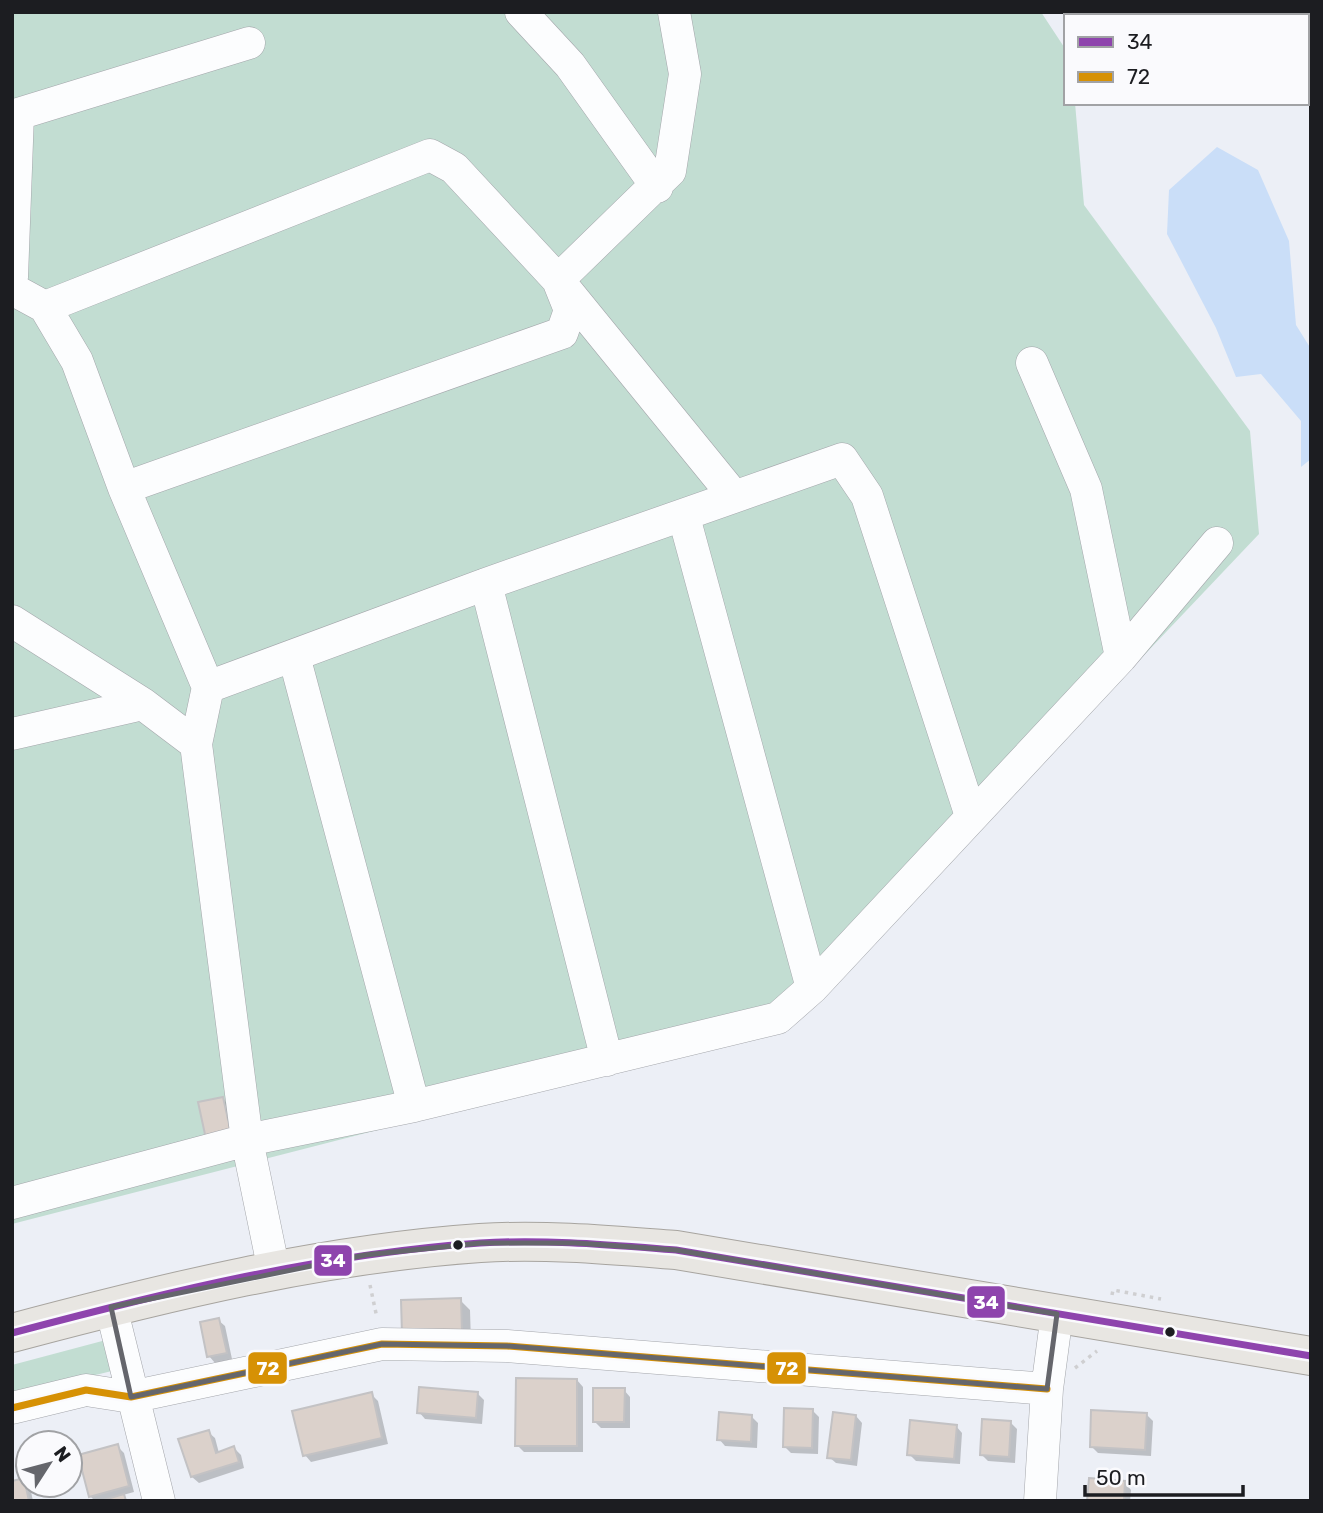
<svg xmlns="http://www.w3.org/2000/svg" width="1323" height="1513" font-family="Rubik,sans-serif">
  <style>
    .green { fill: #c2ddd2 }
    .water { fill: #cadef8 }
    .shadow { fill: #0003 }
    .building { fill: #dbd1cb; stroke: #c3c2c4; stroke-width: 2 }
    .lines { fill: none; stroke-linecap: round; stroke-linejoin: round }
    .minor-casing { stroke: #a4a6ab; stroke-width: 33 }
    .major-casing { stroke: #a7a49f; stroke-width: 40 }
    .path { stroke: #cfcfd1; stroke-width: 3.5; stroke-dasharray: 3.5 5; stroke-linecap: butt }
    .minor { stroke: #fcfdfe; stroke-width: 32 }
    .major { stroke: #e8e6e2; stroke-width: 38 }
    .bus-1-casing { stroke: #fafafd; stroke-width: 12 }
    .bus-2-casing { stroke: #fafafd; stroke-width: 12 }
    .bus-1 { stroke: #8e44ad; stroke-width: 7 }
    .bus-2 { stroke: #d69105; stroke-width: 7 }
    .marked { fill: none; stroke: #65666c; stroke-width: 5; stroke-linejoin: round }
    .bus-dot { fill: #1c1d21; stroke: #fafafd; stroke-width: 2.5 }
    .line-badge { stroke: #fafafd; stroke-width: 2.5 }
    .badge-label { font-size: 19px; text-anchor: middle; font-weight: bold; fill: #fff }
  </style>
  <rect width="100%" height="100%" fill="#eceff6"/>
  <path class="green" d="M 12,12 L 1041,12 L 1066,50 L 1066,103 L 1075,103 L 1084,205 L 1250,431 L 1259,534 L 817,1000 L 783,1026 L 12,1224 Z
    M 106,1340 L 112,1371 L 12,1395 L 12,1365 Z"/>
  <path class="water" d="M 1217,147 L 1258,170 L 1289,241 L 1296,325 L 1311,349 L 1311,459 L 1301,467 L 1301,421 L 1261,374 L 1236,377 L 1216,328 L 1167,234 L 1169,190 Z"/>
  <path class="shadow" d="M 223,1099 L 229,1105 L 237,1140 L 207,1138 Z
    M 460,1300 L 470,1310 L 471,1342 L 404,1334 Z
    M 218,1320 L 225,1326 L 232,1359 L 215,1363 L 209,1356 Z
    M 577,1380 L 583,1387 L 583,1452 L 524,1452 L 517,1445 Z
    M 624,1390 L 630,1397 L 630,1428 L 601,1428 L 594,1421 Z
    M 477,1393 L 484,1400 L 482,1424 L 425,1419 L 419,1412 Z
    M 371,1394 L 378,1401 L 388,1444 L 311,1462 L 305,1455 Z
    M 813,1411 L 819,1417 L 818,1454 L 791,1453 L 785,1447 Z
    M 1147,1415 L 1153,1421 L 1151,1456 L 1098,1453 L 1091,1446 Z
    M 856,1416 L 862,1423 L 857,1466 L 836,1463 L 829,1457 Z
    M 752,1417 L 758,1423 L 757,1448 L 725,1446 L 719,1439 Z
    M 1011,1423 L 1017,1429 L 1015,1463 L 988,1461 L 982,1455 Z
    M 956,1426 L 962,1433 L 960,1464 L 916,1461 L 909,1454 Z
    M 208,1432 L 215,1438 L 219,1453 L 234,1448 L 241,1455 L 244,1468 L 199,1483 L 192,1477 Z
    M 117,1446 L 124,1453 L 134,1492 L 123,1495 L 128,1501 L 95,1501 L 90,1496 Z
    M 23,1480 L 30,1487 L 33,1501 L 12,1501 Z
    M 1125,1483 L 1131,1490 L 1130,1501 L 1089,1501 Z"/>
  <path class="building" d="M 223,1097 L 231,1133 L 206,1139 L 198,1102 Z
    M 461,1298 L 462,1332 L 402,1334 L 401,1300 Z
    M 219,1318 L 227,1353 L 207,1357 L 200,1322 Z
    M 516,1378 L 577,1379 L 577,1446 L 515,1446 Z
    M 419,1387 L 478,1392 L 476,1418 L 417,1413 Z
    M 593,1388 L 625,1388 L 624,1422 L 593,1422 Z
    M 372,1392 L 382,1438 L 303,1456 L 292,1411 Z
    M 784,1408 L 813,1409 L 812,1448 L 783,1447 Z
    M 1091,1410 L 1147,1413 L 1145,1450 L 1090,1447 Z
    M 719,1412 L 752,1415 L 751,1442 L 717,1440 Z
    M 833,1412 L 856,1415 L 851,1460 L 827,1458 Z
    M 982,1419 L 1011,1421 L 1009,1457 L 980,1455 Z
    M 910,1420 L 957,1425 L 954,1459 L 907,1455 Z
    M 209,1430 L 216,1453 L 234,1446 L 239,1462 L 191,1477 L 178,1439 Z
    M 118,1444 L 129,1486 L 89,1497 L 78,1455 Z
    M 24,1478 L 29,1501 L 12,1501 L 12,1481 Z
    M 1089,1478 L 1125,1481 L 1124,1501 L 1087,1501 Z
    M 124,1494 L 126,1501 L 100,1501 Z"/>
  <g class="lines">
    <g class="minor-casing">
      <path id="minor" d="M 521,12 L 570,65 L 657,187
        M 12,277 L 18,114 L 249,43
        M 12,289 L 45,307 L 77,361 L 124,488 L 208,687 L 486,584 L 842,459 L 867,496 L 971,816
        M 45,307 L 430,155 L 454,168 L 558,280 L 733,495
        M 1032,363 L 1086,489 L 1121,657
        M 124,488 L 562,333 L 570,310 L 558,280 L 670,171 L 685,74 L 674,12
        M 684,517 L 812,988
        M 486,584 L 607,1060
        M 12,621 L 143,704 L 196,744
        M 294,656 L 414,1106
        M 12,734 L 143,704
        M 12,1203 L 247,1140 L 196,744 L 208,687
        M 274,1271 L 247,1140 L 414,1106 L 778,1018 L 812,988 L 1121,657 L 1217,543
        M 111,1307 L 159,1501
        M 12,1408 L 86,1390 L 131,1397 L 382,1344 L 507,1346 L 1047,1389
        M 1040,1501 L 1047,1389 L 1057,1314"/>
    </g>
    <g class="major-casing">
      <path id="major" d="M 12,1333 C 166,1292 321,1254 480,1243 C 545,1239 611,1245 676,1250 L 1311,1356"/>
    </g>
    <path class="path" d="M 370,1285 L 377,1318
      M 1112,1295 L 1113,1290 L 1161,1299
      M 1075,1368 L 1097,1351"/>
    <use href="#minor" class="minor"/>
    <use href="#major" class="major"/>
    <g class="bus-1-casing">
      <path id="bus-1" d="M 12,1333 C 166,1292 321,1254 480,1243 C 545,1239 611,1245 676,1250 L 1311,1356"/>
    </g>
    <g class="bus-2-casing">
      <path id="bus-2" d="M 12,1408 L 86,1390 L 131,1397 L 382,1344 L 507,1346 L 1047,1389"/>
    </g>
    <use href="#bus-1" class="bus-1"/>
    <use href="#bus-2" class="bus-2"/>
  </g>
  <path class="marked" d="M 481,1243 L 576,1243 L 676,1250 L 1057,1314 L 1047,1389 L 507,1346 L 382,1344 L 131,1397 L 111,1307 L 365,1255 Z"/>
  <g class="bus-dot">
    <circle cx="458" cy="1245" r="6"/>
    <circle cx="1170" cy="1332" r="6"/>
  </g>
  <g class="line-badge">
    <rect x="313" y="1244" width="40" height="33" rx="7" fill="#8e44ad"/>
    <rect x="966" y="1285" width="40" height="34" rx="7" fill="#8e44ad"/>
    <rect x="247" y="1351" width="41" height="34" rx="7" fill="#d69105"/>
    <rect x="766" y="1351" width="41" height="34" rx="7" fill="#d69105"/>
  </g>
  <g class="badge-label">
    <text x="333" y="1267">34</text>
    <text x="986" y="1309">34</text>
    <text x="268" y="1375">72</text>
    <text x="787" y="1375">72</text>
  </g>
  <rect width="1323" height="1513" fill="none" stroke="#1c1d21" stroke-width="28"/>
  <rect x="1064" y="14" width="245" height="91" fill="#fafafd" stroke="#a1a2a5" stroke-width="2"/>
  <rect x="1078" y="37" width="35" height="10" fill="#8e44ad" stroke="#a1a2a5" stroke-width="2"/>
  <text x="1127" y="49" font-size="21" fill="#1c1d21">34</text>
  <rect x="1078" y="72" width="35" height="10" fill="#d69105" stroke="#a1a2a5" stroke-width="2"/>
  <text x="1127" y="84" font-size="21" fill="#1c1d21">72</text>
  <g transform="translate(49 1464) rotate(54)"><circle r="33" fill="#fafafd" stroke="#a1a2a5" stroke-width="2"/>
  <path d="M0-5L12 26L0 18L-12 26Z" fill="#65666c"/>
  <text y="-10" font-size="19" font-weight="bold" text-anchor="middle" fill="#1c1d21">N</text>
  </g>
  <path d="M1085 1485v10h158v-10" fill="none" stroke="#1c1d21" stroke-width="3.5"/>
  <text x="1096" y="1485" font-size="21" fill="#1c1d21" stroke="#fafafd" stroke-width="5" paint-order="stroke">50 m</text>
</svg>
